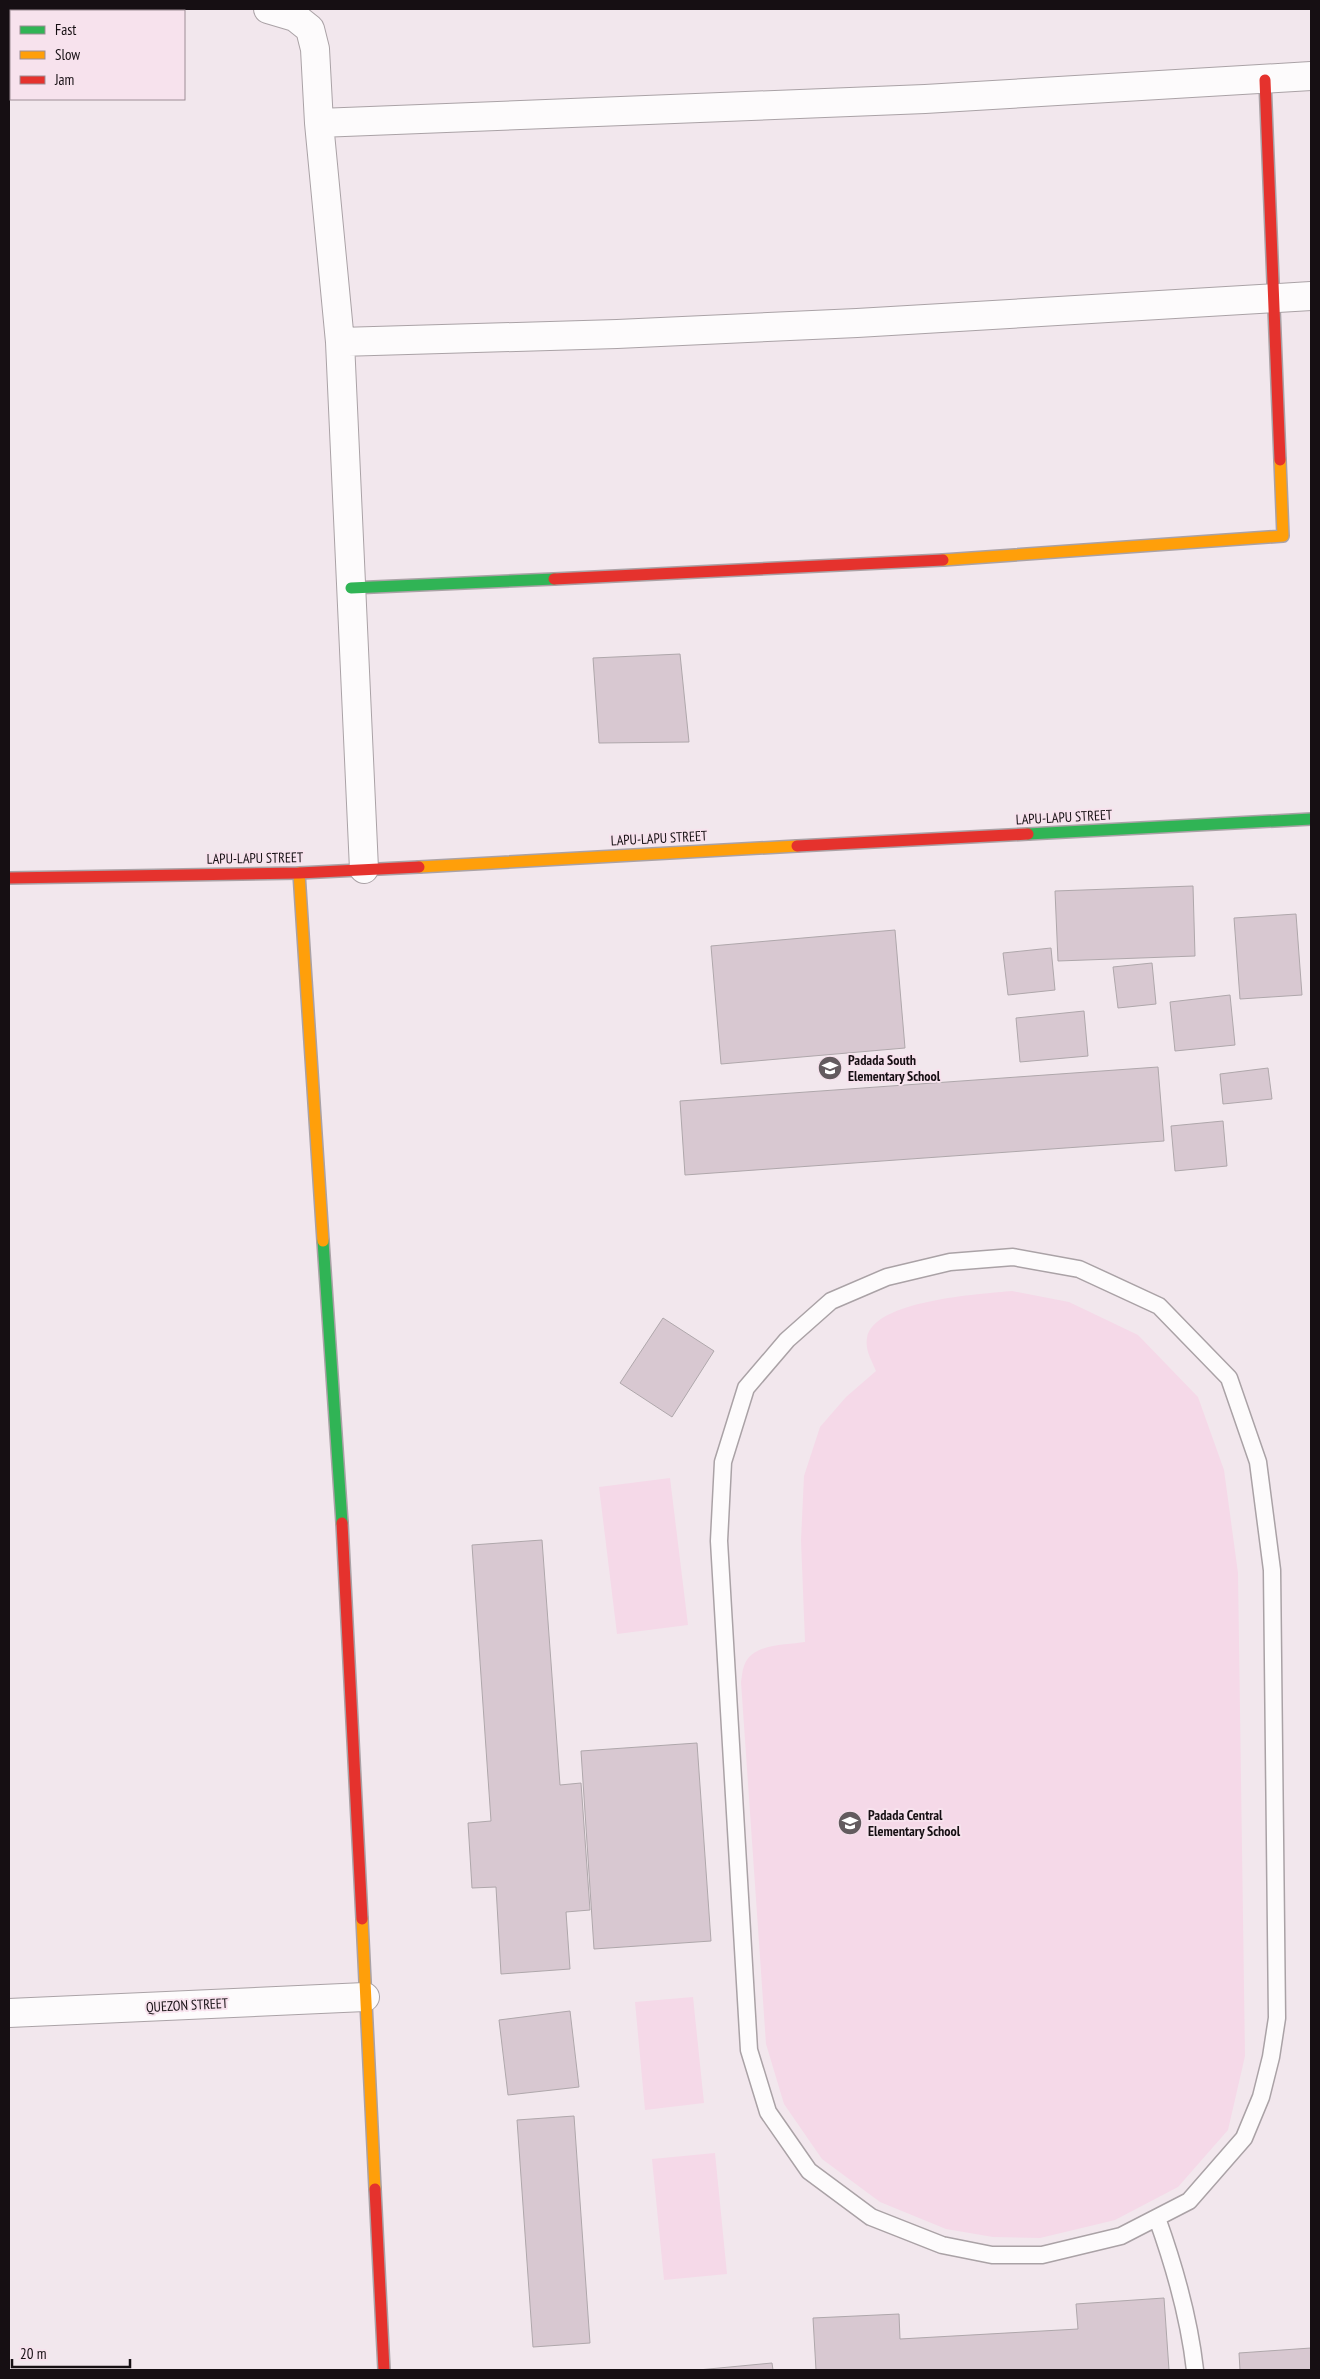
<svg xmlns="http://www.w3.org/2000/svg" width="1320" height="2379" font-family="'PT Sans Narrow',sans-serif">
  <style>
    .green { fill: #f5d9e8 }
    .building { fill: #d8c8d1; stroke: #afa7ab }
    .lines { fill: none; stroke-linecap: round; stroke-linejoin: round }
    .lane-casing { stroke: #aaa2a6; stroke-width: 19 }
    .street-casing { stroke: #aaa2a6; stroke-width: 30 }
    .fast-casing { stroke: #aaa2a6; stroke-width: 14 }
    .slow-casing { stroke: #aaa2a6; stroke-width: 14 }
    .jam-casing { stroke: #aaa2a6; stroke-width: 14 }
    .lane { stroke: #fdfbfc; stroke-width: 16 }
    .street { stroke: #fdfbfc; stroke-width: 28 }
    .fast { stroke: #30b455; stroke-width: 11 }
    .slow { stroke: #ff9f0a; stroke-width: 11 }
    .jam { stroke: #e5322d; stroke-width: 11 }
    .labels { text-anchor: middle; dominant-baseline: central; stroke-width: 4; stroke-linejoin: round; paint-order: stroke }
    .street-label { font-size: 14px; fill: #160f13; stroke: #f7e2ed }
    .poi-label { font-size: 14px; font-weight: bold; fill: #160f13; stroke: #f7e2ed; text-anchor: start }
  </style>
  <rect width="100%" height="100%" fill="#f2e7ed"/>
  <path class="green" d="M 1012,1291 L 1069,1302 L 1138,1335 L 1198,1397 L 1224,1470 L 1238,1573 L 1245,2056 L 1228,2130 L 1178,2187 L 1115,2220 L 1040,2238 L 993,2237 L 946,2229 L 880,2202 L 822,2159 L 784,2104 L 766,2044 L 741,1682 C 742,1677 742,1671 744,1666 C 751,1643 787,1645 805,1642 L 801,1540 L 804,1476 L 820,1427 L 846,1397 L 876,1371 C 871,1359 865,1350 867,1338 C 873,1300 981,1294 1012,1291 Z
    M 670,1478 L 688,1625 L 617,1634 L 599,1487 Z
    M 693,1997 L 704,2103 L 645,2110 L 635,2002 Z
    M 715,2153 L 727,2274 L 664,2280 L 652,2159 Z"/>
  <path class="building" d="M 680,654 L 689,742 L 599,743 L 593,658 Z
    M 1193,886 L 1195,956 L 1058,961 L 1055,891 Z
    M 1296,914 L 1302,995 L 1240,999 L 1234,918 Z
    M 895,930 L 905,1048 L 721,1064 L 711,946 Z
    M 1051,948 L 1055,990 L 1008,995 L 1003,953 Z
    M 1152,963 L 1156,1004 L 1118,1008 L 1113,967 Z
    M 1230,995 L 1235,1045 L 1175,1051 L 1170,1002 Z
    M 1084,1011 L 1088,1056 L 1020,1062 L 1016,1018 Z
    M 1158,1067 L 1164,1141 L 685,1175 L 680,1101 Z
    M 1268,1068 L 1272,1099 L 1223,1104 L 1220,1074 Z
    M 1223,1121 L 1227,1166 L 1175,1171 L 1171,1126 Z
    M 663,1318 L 714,1351 L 672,1417 L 620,1383 Z
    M 542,1540 L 560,1785 L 581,1783 L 590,1910 L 566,1912 L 570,1969 L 501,1974 L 496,1887 L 472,1888 L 468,1823 L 491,1821 L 472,1545 Z
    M 697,1743 L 711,1941 L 594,1949 L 581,1751 Z
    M 570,2011 L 579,2087 L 508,2095 L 499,2020 Z
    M 574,2116 L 590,2343 L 533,2347 L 517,2120 Z
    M 1164,2298 L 1169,2370 L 816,2370 L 813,2318 L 899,2314 L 900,2339 L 1078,2329 L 1076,2304 Z
    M 1311,2348 L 1311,2370 L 1240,2370 L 1239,2353 Z
    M 772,2363 L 773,2370 L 698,2370 Z"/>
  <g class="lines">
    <g class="lane-casing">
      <path id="lane" d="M 1013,1257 L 1079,1269 L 1159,1306 L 1229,1378 L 1258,1462 L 1272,1570 L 1277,2018 L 1271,2057 L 1261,2097 L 1244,2138 L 1189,2201 L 1121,2236 L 1042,2255 L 992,2255 L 942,2245 L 871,2217 L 809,2171 L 768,2112 L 749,2050 L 719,1541 L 723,1462 L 746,1388 L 787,1340 L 831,1301 L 887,1277 L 950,1262 Z
        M 1157,2218 C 1175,2268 1189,2317 1195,2370"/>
    </g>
    <g class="street-casing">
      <path id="street" d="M 268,9 L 295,17 L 310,29 L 315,49 L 319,123 L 340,342 L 364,869
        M 319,123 L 925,99 L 1311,76
        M 340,342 L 617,334 L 857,323 L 1311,296
        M 9,2013 L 365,1997"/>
    </g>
    <g class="fast-casing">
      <path id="fast" d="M 351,588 L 554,579
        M 1028,834 L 1311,819
        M 323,1241 L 342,1523"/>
    </g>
    <g class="slow-casing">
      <path id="slow" d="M 943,560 L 1283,536 L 1280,460
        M 419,867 L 797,846
        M 299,873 L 323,1241
        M 362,1919 L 375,2189"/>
    </g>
    <g class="jam-casing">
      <path id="jam" d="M 1265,80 L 1280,460
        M 554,579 L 943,560
        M 797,846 L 1028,834
        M 9,878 L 299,873 L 419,867
        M 342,1523 L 362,1919
        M 375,2189 L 384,2370"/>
    </g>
    <use href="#lane" class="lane"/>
    <use href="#street" class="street"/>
    <use href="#fast" class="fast"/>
    <use href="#slow" class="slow"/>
    <use href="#jam" class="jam"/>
  </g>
  <defs>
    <g id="school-disc" transform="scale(1.25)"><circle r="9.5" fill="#635b5f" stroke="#f7e2ed"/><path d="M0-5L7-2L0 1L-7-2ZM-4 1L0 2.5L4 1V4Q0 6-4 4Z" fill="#fff"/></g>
  </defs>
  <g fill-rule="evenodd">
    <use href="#school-disc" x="830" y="1068"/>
    <use href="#school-disc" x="850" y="1823"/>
  </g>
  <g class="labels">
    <g class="street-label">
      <text transform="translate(1064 817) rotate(-3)">LAPU-LAPU STREET</text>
      <text transform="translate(659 838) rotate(-3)">LAPU-LAPU STREET</text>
      <text transform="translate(255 858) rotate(-1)">LAPU-LAPU STREET</text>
      <text transform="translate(187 2005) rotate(-3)">QUEZON STREET</text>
    </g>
    <g class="poi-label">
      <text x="848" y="1060">Padada South<tspan x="848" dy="16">Elementary School</tspan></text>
      <text x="868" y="1815">Padada Central<tspan x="868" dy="16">Elementary School</tspan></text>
    </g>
  </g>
  <rect width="1320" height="2379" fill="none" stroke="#160f13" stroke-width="20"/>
  <rect x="10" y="10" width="175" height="90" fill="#f7e2ed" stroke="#9d8e96"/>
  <rect x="20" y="26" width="25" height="8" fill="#30b455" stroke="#9d8e96"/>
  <text x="55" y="35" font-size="15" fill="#160f13">Fast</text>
  <rect x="20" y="51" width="25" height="8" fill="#ff9f0a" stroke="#9d8e96"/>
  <text x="55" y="60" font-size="15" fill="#160f13">Slow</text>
  <rect x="20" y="76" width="25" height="8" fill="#e5322d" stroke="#9d8e96"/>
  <text x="55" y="85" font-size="15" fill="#160f13">Jam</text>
  <path d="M12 2359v8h118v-8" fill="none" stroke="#160f13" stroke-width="2.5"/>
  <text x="20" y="2359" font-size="15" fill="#160f13" stroke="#f7e2ed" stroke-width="4" paint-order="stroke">20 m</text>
</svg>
